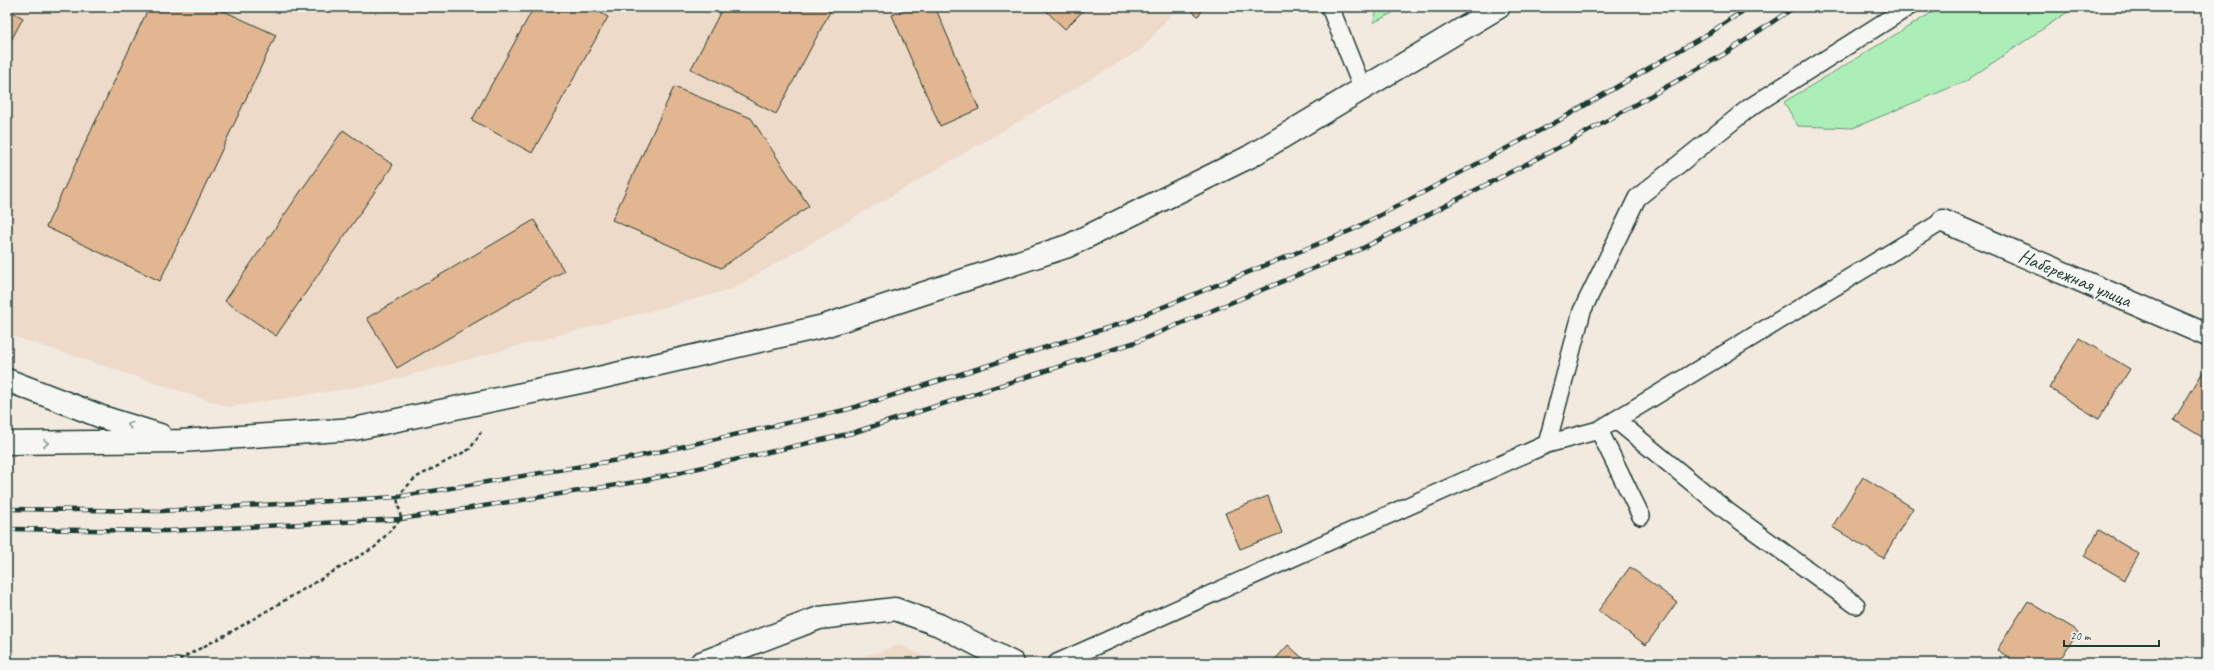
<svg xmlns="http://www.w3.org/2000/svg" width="2214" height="670" font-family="Caveat,sans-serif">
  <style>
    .built { fill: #eddac8 }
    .green { fill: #aceeb7; stroke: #669676 }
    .building { fill: #e1b691; stroke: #1f3d34 }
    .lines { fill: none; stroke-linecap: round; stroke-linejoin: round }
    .service-casing { stroke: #1f3d34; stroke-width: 20 }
    .minor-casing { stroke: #1f3d34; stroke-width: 25 }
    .secondary-casing { stroke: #1f3d34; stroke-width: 25 }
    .path { stroke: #1f3d34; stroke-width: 2.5; stroke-dasharray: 4 3; stroke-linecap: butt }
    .service { stroke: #f6f6f2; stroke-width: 17 }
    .minor { stroke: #f6f6f2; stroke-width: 22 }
    .secondary { stroke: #f6f6f2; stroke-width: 22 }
    .rail-casing { stroke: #1f3d34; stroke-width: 4.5 }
    .rail { stroke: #f6f6f2; stroke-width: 3; stroke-dasharray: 9; stroke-linecap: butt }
    .oneway { stroke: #8a9a93 }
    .labels { text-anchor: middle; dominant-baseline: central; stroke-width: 3.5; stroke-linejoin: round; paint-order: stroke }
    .street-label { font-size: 20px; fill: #1f3d34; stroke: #f6f6f2 }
  </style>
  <rect width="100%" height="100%" fill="#f2e9df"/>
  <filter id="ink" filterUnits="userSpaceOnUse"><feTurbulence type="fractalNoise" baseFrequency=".025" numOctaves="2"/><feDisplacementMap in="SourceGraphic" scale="8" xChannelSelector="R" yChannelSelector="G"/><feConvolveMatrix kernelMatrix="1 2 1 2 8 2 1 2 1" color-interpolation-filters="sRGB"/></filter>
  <g filter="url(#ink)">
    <path class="built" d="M 7,7 L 1177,7 L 1142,49 L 732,289 L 376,384 L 229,407 L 7,334 Z
      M 900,645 L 938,663 L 843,663 Z"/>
    <path class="green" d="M 1378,7 L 1404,7 L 1373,23 Z
      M 1941,7 L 2075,7 L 1966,81 L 1853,128 L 1798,126 L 1784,102 Z"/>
    <path class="building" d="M 149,7 L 215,7 L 276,35 L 160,281 L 46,227 Z
      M 534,7 L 590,7 L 608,17 L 532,153 L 472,120 Z
      M 723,7 L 832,8 L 776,114 L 691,69 Z
      M 910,7 L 935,7 L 979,109 L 940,126 L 892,15 Z
      M 1042,7 L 1087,7 L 1065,29 Z
      M 1187,7 L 1205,7 L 1198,16 Z
      M 7,9 L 23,18 L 7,48 Z
      M 674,87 L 751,118 L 809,206 L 721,268 L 612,220 Z
      M 343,130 L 393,165 L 276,336 L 225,301 Z
      M 534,220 L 564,271 L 397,368 L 367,318 Z
      M 2079,338 L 2130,369 L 2099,419 L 2049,388 Z
      M 2204,370 L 2207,372 L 2207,440 L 2174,420 Z
      M 1863,477 L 1913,508 L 1883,558 L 1832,527 Z
      M 1268,496 L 1282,533 L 1240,549 L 1225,513 Z
      M 2099,530 L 2139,554 L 2125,580 L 2084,556 Z
      M 1630,567 L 1677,602 L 1646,645 L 1598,611 Z
      M 2028,601 L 2078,631 L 2058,663 L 2018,663 L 1997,650 Z
      M 1288,645 L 1308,663 L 1272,663 Z
      M 2166,657 L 2175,663 L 2163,663 Z"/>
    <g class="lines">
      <g class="service-casing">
        <path id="service" d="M 1330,7 L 1363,90
          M 1616,420 L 1727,511 L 1856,605
          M 1599,430 L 1641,516
          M 1547,444 L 1582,311 L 1637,198 L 1749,108 L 1908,7
          M 1057,663 L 1547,444 L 1599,430 L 1943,221"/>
      </g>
      <g class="minor-casing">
        <path id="minor" d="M 1943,221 L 2207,335
          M 701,663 L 819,618 L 895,609 L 939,625 L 1013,663"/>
      </g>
      <g class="secondary-casing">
        <path id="secondary" d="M 7,380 L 102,417 L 160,435
          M 7,443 L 181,441 L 354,429 L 590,380 L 824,326 L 1068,246 L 1249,157 L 1499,7"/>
      </g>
      <path class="path" d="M 173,663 L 238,628 L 375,547 L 401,519 L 397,497 L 415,478 L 470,449 L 481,432"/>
      <use href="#service" class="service"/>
      <use href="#minor" class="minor"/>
      <use href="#secondary" class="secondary"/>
      <g class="rail-casing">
        <path id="rail" d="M 7,509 L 161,511 L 397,497 L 636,457 L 849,409 L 1126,322 L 1352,230 L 1558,121 L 1711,32 L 1749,7
          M 7,529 L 166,531 L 401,519 L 642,481 L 852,433 L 1136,342 L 1363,248 L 1569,142 L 1726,53 L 1795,7"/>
      </g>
      <use href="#rail" class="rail"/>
    </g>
    <defs><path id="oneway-chevron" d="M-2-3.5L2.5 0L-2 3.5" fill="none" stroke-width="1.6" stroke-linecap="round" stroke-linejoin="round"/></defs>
    <g class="oneway">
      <use href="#oneway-chevron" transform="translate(130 425) rotate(-163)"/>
      <use href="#oneway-chevron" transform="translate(46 443) rotate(-1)"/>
    </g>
  </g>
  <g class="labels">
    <g class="street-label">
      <text transform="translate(2075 278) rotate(23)">Набережная улица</text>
    </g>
  </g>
  <rect width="2214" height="670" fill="none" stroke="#f6f6f2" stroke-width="24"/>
  <rect x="12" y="12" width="2190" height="646" fill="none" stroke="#1f3d34" stroke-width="1.5" filter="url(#ink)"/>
  <path d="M2064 640v6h95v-6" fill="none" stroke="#1f3d34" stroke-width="2"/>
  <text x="2070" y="640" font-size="12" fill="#1f3d34" stroke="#f6f6f2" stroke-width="3" paint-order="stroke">20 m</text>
</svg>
